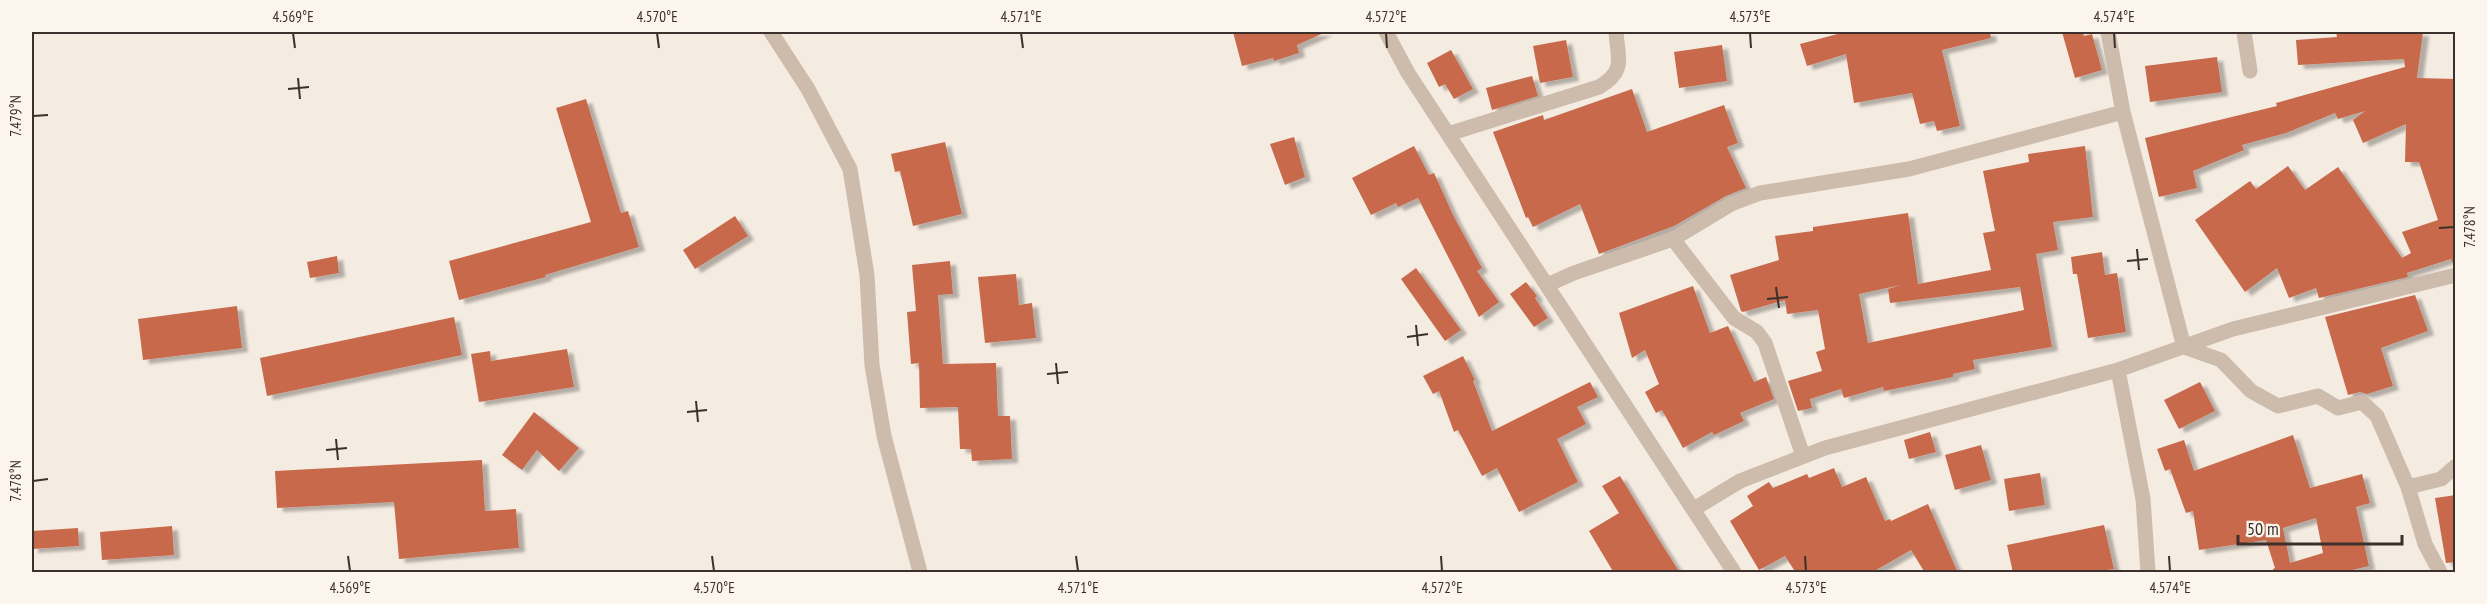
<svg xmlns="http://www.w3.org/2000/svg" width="2487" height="604" font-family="'PT Sans Narrow',sans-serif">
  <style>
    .building { fill: #c8694b; fill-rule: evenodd; filter: url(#shadow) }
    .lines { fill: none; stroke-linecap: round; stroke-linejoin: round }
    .minor { stroke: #cdbbac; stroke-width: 15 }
    .ticks { fill: none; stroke: #3b302b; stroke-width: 2 }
    .neatline { fill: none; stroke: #3b302b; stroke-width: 2 }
    .ticks-label { font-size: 15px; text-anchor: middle; fill: #3b302b }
  </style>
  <defs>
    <filter id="shadow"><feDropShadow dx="6" dy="4" stdDeviation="1.5" flood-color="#0004"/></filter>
  </defs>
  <rect width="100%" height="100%" fill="#f4ebe1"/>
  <path class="building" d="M 1233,32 L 1326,32 L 1297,45 L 1299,53 L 1274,61 L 1273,58 L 1242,66 Z
    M 1845,32 L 1990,32 L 1991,38 L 1942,50 L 1960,126 L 1937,131 L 1934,121 L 1920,124 L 1912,93 L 1854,103 L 1846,54 L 1807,66 L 1800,44 Z
    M 2062,32 L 2083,32 L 2084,36 L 2092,34 L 2102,70 L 2075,78 Z
    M 2336,32 L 2423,32 L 2417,78 L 2456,79 L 2456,262 L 2452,262 L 2451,259 L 2407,273 L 2408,277 L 2319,298 L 2316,288 L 2289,298 L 2277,268 L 2245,292 L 2195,220 L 2250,181 L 2256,189 L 2288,166 L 2305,190 L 2338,167 L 2402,258 L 2411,253 L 2402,232 L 2438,220 L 2419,162 L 2405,162 L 2406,124 L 2363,143 L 2353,120 L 2365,111 L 2338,119 L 2335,113 L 2286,133 L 2242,145 L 2244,150 L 2193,171 L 2197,188 L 2159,197 L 2145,138 L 2277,106 L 2276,103 L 2405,67 L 2404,59 L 2298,65 L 2296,40 L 2337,37 Z
    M 1566,40 L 1573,77 L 1540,83 L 1533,46 Z
    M 1722,45 L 1727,81 L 1679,88 L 1674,52 Z
    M 1451,50 L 1473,89 L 1454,99 L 1445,84 L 1439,87 L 1427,63 Z
    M 2217,57 L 2222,92 L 2150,102 L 2145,66 Z
    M 1532,76 L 1538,96 L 1492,110 L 1486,88 Z
    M 1632,89 L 1647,132 L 1724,105 L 1738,143 L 1727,147 L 1746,188 L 1726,196 L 1674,226 L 1599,254 L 1580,204 L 1533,227 L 1528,217 L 1526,218 L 1493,132 L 1543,115 L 1544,120 Z
    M 586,99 L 621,213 L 628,211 L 639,247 L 545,275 L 546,277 L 459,300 L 449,261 L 591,222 L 556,108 Z
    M 1294,137 L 1305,177 L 1285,185 L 1270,144 Z
    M 945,142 L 962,214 L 913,226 L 900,171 L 895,172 L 891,154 Z
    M 1414,146 L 1429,175 L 1434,173 L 1454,217 L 1482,268 L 1477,271 L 1499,302 L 1479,317 L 1418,198 L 1398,207 L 1396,203 L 1371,215 L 1352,178 Z
    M 2085,146 L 2093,217 L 2053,222 L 2058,250 L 2036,254 L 2052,347 L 1973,360 L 1975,369 L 1953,374 L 1953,377 L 1884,391 L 1883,387 L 1844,398 L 1841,389 L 1810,399 L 1812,408 L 1798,411 L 1788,381 L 1822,371 L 1816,352 L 1825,349 L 1818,310 L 1787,314 L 1785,300 L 1743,312 L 1741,311 L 1730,275 L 1779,260 L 1775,236 L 1813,231 L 1813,227 L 1908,213 L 1918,284 L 1991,270 L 1983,233 L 1995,231 L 1983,171 L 2029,162 L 2028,154 ZM 1901,285 L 1888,289 L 1890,303 L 2020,287 L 2024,310 L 1868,343 L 1859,294 Z
    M 735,216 L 748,236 L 695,269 L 683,250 Z
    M 2102,252 L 2105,275 L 2117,273 L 2126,332 L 2088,338 L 2077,274 L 2073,274 L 2071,257 Z
    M 337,256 L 339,273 L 310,278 L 307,262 Z
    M 950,261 L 953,294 L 938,295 L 943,364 L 996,363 L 998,416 L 1010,416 L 1012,459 L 972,461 L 971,449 L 960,449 L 958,407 L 920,408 L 919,363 L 911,364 L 907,312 L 916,311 L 912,265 Z
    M 1416,268 L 1461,330 L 1445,341 L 1401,279 Z
    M 1016,274 L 1019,305 L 1032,303 L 1036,338 L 985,343 L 978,277 Z
    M 1526,282 L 1537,296 L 1535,298 L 1548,318 L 1534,327 L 1510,294 Z
    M 1693,286 L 1710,333 L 1728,326 L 1754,382 L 1766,377 L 1774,399 L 1740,413 L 1744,421 L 1714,435 L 1712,432 L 1683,448 L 1662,410 L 1656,413 L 1645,392 L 1659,384 L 1645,350 L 1632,358 L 1619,313 Z
    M 2415,295 L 2428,331 L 2381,348 L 2393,386 L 2367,394 L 2360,392 L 2348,395 L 2325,317 Z
    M 237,306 L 242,348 L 143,360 L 138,319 Z
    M 454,317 L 462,355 L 267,396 L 260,358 Z
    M 567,349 L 574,387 L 479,402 L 471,354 L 490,351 L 491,361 Z
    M 1463,356 L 1475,380 L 1473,381 L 1492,431 L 1590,382 L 1598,397 L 1577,407 L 1586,424 L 1557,439 L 1578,482 L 1519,512 L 1497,468 L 1482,476 L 1458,430 L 1454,432 L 1439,391 L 1433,394 L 1423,376 Z
    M 2200,382 L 2215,411 L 2179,429 L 2164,400 Z
    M 534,412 L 579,448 L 559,471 L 537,450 L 522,470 L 502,455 Z
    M 1930,432 L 1936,452 L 1909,459 L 1904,440 Z
    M 2293,435 L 2310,488 L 2362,474 L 2370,503 L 2356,507 L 2369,566 L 2340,573 L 2273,573 L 2273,569 L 2275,568 L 2266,540 L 2199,550 L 2193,511 L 2186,513 L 2170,469 L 2165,471 L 2157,449 L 2184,440 L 2194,471 ZM 2316,518 L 2323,553 L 2290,563 L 2283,528 Z
    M 1981,445 L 1991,480 L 1955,490 L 1945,455 Z
    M 482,460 L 485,511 L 516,509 L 519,548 L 399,559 L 394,502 L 277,508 L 275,471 Z
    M 1834,468 L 1842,487 L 1866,477 L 1885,521 L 1890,519 L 1891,521 L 1928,504 L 1958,573 L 1925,573 L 1911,550 L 1871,573 L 1796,573 L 1785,556 L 1759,570 L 1730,521 L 1753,506 L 1747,496 L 1769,482 L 1773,488 L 1807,474 L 1809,478 Z
    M 2040,473 L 2045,505 L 2009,511 L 2004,479 Z
    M 1620,476 L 1656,535 L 1680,573 L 1614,573 L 1602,553 L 1589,531 L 1619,513 L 1602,486 Z
    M 2456,495 L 2456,562 L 2446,563 L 2435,498 Z
    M 2104,525 L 2114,569 L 2106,570 L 2107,573 L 2013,573 L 2007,545 Z
    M 172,526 L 174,555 L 102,560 L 100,532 Z
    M 78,528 L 79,546 L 32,549 L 32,531 Z"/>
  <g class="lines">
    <path class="minor" d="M 771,32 L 808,89 L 850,169 L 867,275 L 872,365 L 884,436 L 920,572
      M 1386,32 L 1408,73 L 1734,572
      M 2108,32 L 2123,112 L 2184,347 L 2221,360 L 2251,391 L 2278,406 L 2318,396 L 2338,408 L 2362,402 L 2377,416 L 2408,487 L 2441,479 L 2456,466
      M 2244,32 L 2250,71
      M 1448,134 L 1599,87 C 1626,71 1618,59 1616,32
      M 1673,239 L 1734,318 L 1757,332 L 1765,343 L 1803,456
      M 1547,285 L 1574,273 L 1673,239 L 1731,204 L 1760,193 L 1909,169 L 2123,112
      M 2118,370 L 2143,499 L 2148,572
      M 2408,487 L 2425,544 L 2440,572
      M 1694,509 L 1740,481 L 1825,448 L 2118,370 L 2233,329 L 2456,275"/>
  </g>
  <path class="ticks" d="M 293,33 L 295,48M 657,33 L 659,48M 1021,33 L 1023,48M 1386,33 L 1387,48M 1750,33 L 1751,48M 2114,33 L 2115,48M 298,78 L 300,99M 288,89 L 309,87M 33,116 L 48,115M 2439,228 L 2454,227M 2137,249 L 2139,270M 2127,261 L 2148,259M 1776,287 L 1779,308M 1767,299 L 1788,297M 1416,325 L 1418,346M 1407,337 L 1428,334M 1056,363 L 1058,384M 1047,374 L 1068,372M 696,401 L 698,422M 687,412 L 707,410M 336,439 L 338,460M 326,450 L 347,448M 33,481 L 48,479M 348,556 L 350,571M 712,556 L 714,571M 1076,556 L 1078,571M 1441,556 L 1442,571M 1805,556 L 1806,571M 2169,556 L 2170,571"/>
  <rect width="2487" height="604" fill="none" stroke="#fbf5ee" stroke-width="66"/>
  <path d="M2238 535v9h164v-9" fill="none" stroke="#3b302b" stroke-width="3"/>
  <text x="2247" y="535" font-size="18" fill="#3b302b" stroke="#fbf5ee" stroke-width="4.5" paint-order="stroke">50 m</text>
  <rect x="33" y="33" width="2421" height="538" class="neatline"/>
  <g class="ticks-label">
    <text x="293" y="22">4.569°E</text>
    <text x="657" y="22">4.570°E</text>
    <text x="1021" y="22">4.571°E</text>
    <text x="1386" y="22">4.572°E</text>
    <text x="1750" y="22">4.573°E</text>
    <text x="2114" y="22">4.574°E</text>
    <text transform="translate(16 116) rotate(-90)" y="5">7.479°N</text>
    <text transform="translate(2470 227) rotate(-90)" y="5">7.478°N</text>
    <text transform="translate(16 481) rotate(-90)" y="5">7.478°N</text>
    <text x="350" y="593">4.569°E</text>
    <text x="714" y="593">4.570°E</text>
    <text x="1078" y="593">4.571°E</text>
    <text x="1442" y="593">4.572°E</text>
    <text x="1806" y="593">4.573°E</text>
    <text x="2170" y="593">4.574°E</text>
  </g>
</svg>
